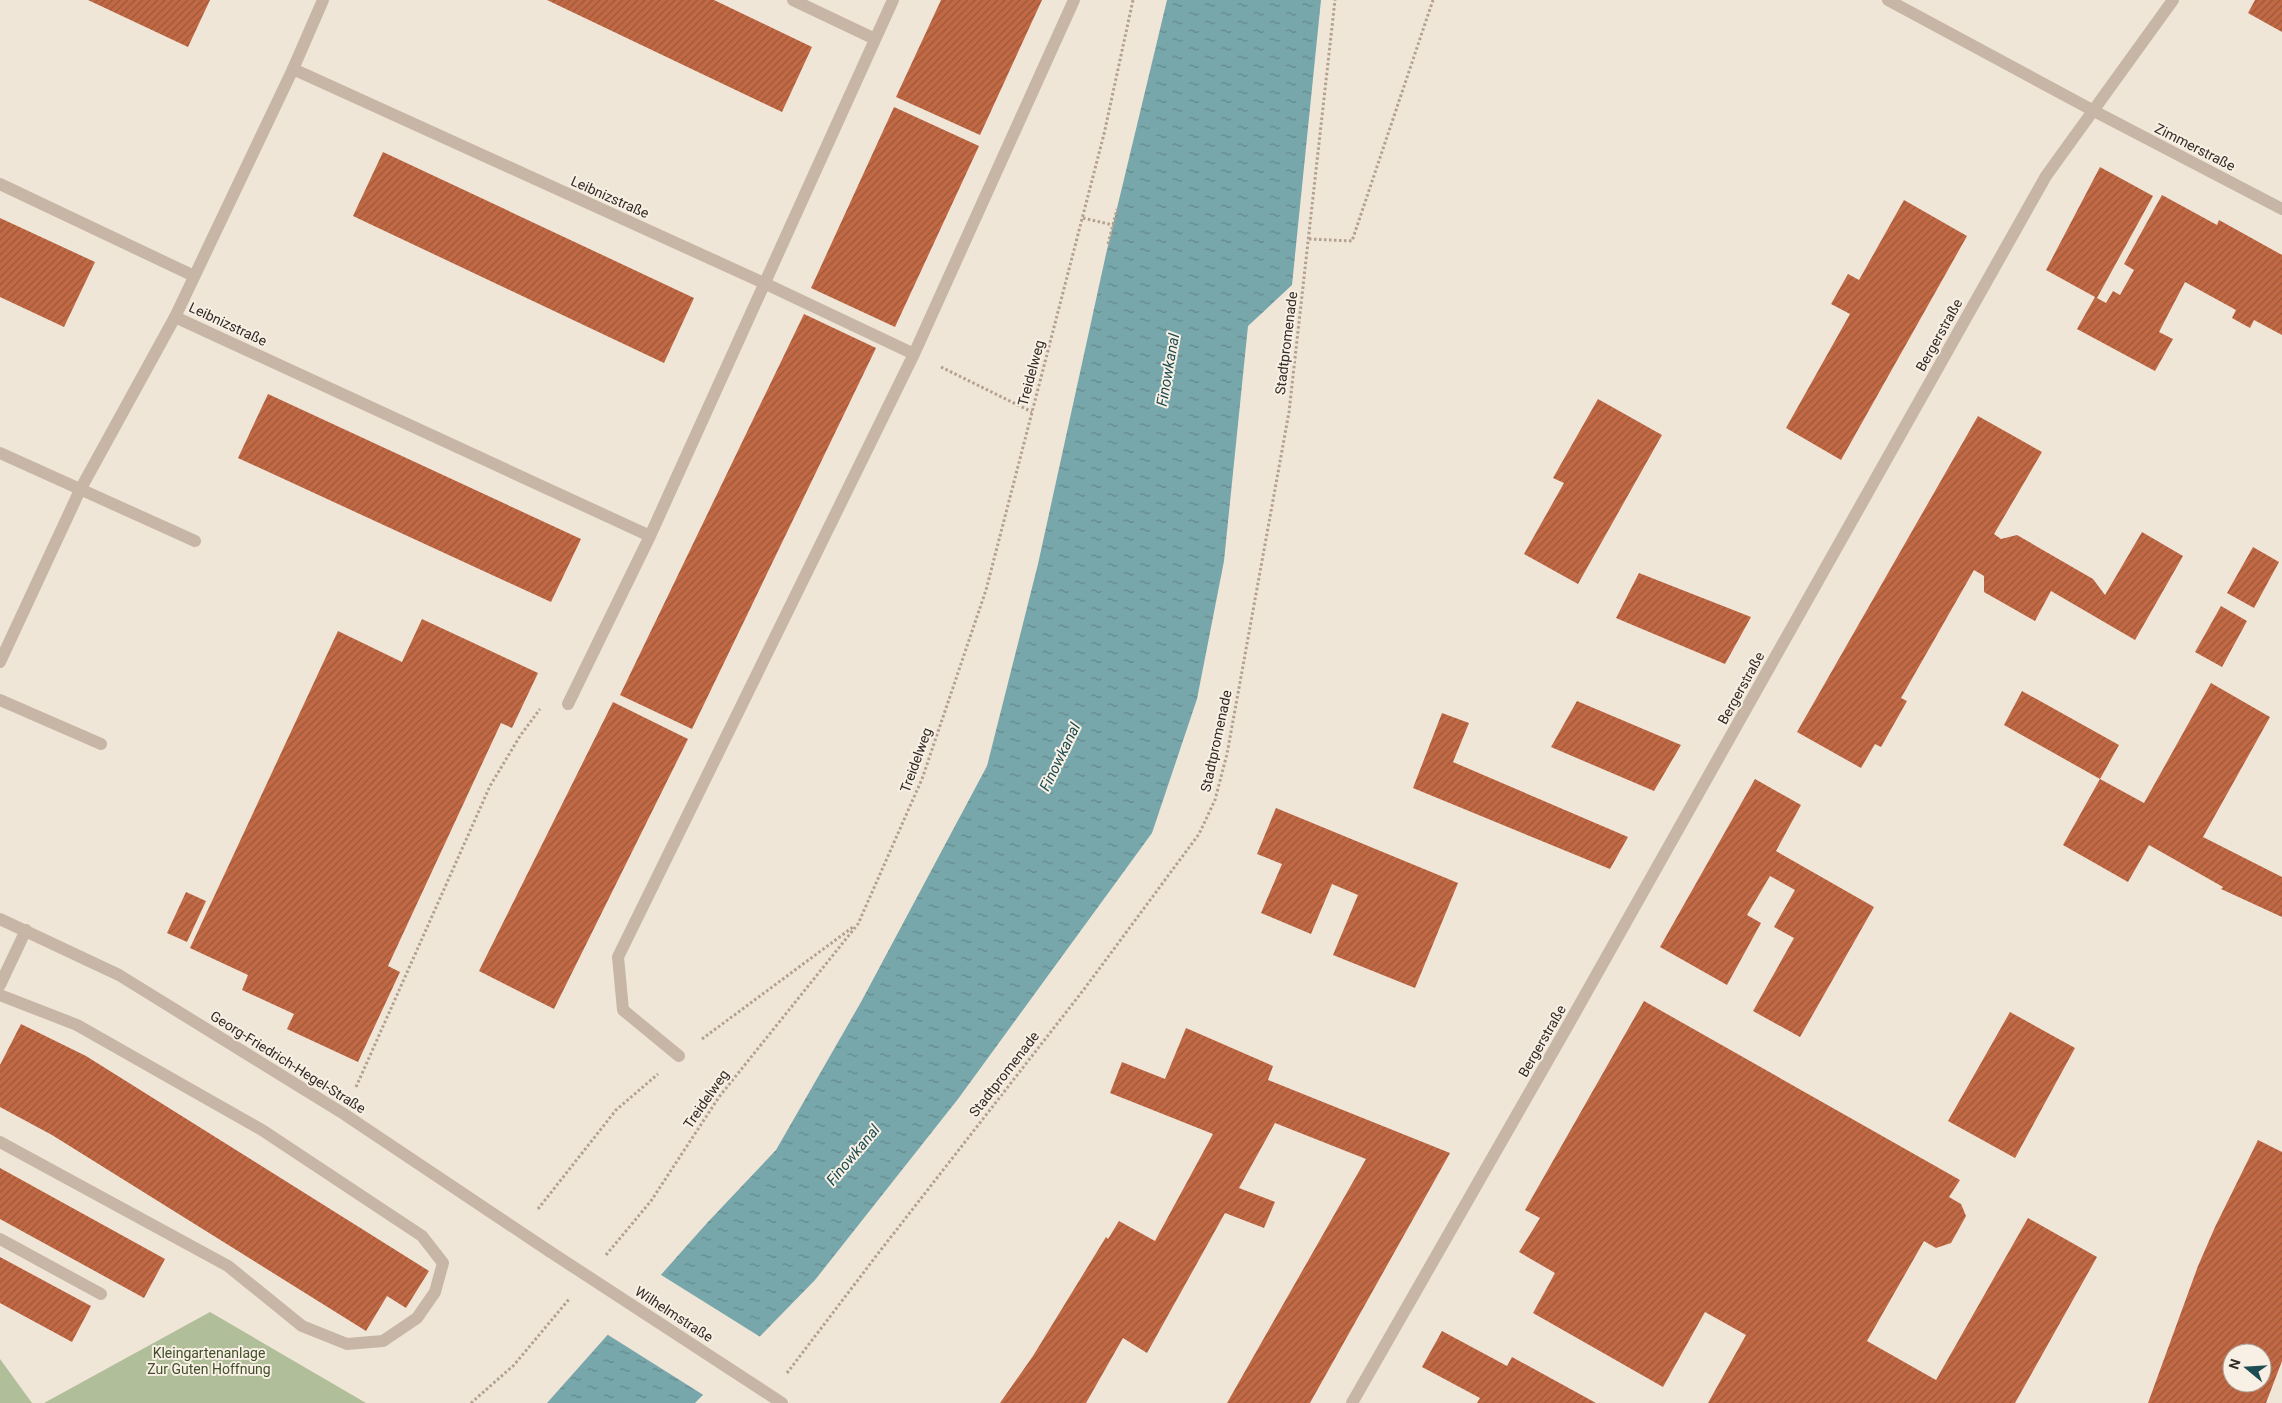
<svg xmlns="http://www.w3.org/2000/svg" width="2282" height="1403" font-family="Roboto,sans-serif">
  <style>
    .garden { fill: #b0be99 }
    .water { fill: url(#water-ripples) }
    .pier { fill: #f0e6d8 }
    .building { fill: url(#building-hatch); fill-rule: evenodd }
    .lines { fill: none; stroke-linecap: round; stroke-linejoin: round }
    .path { stroke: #b3a08f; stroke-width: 3; stroke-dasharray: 2.5 2.5; stroke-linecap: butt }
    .lane { stroke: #c7b6a5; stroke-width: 12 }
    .street { stroke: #c7b6a5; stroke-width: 12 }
    .street-bridge { stroke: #c7b6a5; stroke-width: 12 }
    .labels { text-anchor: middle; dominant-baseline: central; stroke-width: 4; stroke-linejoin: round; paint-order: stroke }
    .street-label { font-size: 14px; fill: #332b26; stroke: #f8f0e4 }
    .park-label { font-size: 14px; fill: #41502b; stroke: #f8f0e4 }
    .water-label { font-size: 15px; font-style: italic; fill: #1d4c52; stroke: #f8f0e4 }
  </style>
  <defs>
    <pattern id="water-ripples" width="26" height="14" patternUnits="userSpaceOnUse" patternTransform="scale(1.25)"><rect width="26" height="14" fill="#78a7ab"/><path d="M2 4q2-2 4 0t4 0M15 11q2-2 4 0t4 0" fill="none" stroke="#63888b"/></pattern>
    <pattern id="building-hatch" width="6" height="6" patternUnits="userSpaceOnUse" patternTransform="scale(1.25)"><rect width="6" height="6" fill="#c16945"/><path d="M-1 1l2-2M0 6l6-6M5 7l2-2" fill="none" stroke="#9d5739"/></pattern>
  </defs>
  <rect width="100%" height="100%" fill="#f0e6d8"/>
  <path class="garden" d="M 210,1312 L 366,1403 L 44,1403 Z
    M 0,1359 L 32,1403 L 0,1403 Z"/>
  <path class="water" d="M 1167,0 L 1321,0 L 1292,285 L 1248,326 L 1224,561 L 1197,699 L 1152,833 L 958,1099 L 815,1280 L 695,1403 L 547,1403 L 707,1223 L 776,1150 L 861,1002 L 987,766 L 1038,564 L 1106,254 Z"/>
  <path class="pier" d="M 658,1273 L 762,1338 L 705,1396 L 605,1333 Z"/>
  <path class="building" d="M 88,0 L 210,0 L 188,47 Z
    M 547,0 L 714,0 L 812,47 L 782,112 Z
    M 941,0 L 1042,0 L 980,135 L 896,97 Z
    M 2255,0 L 2282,0 L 2282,32 L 2248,13 Z
    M 894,107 L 979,146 L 895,327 L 811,288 Z
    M 383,152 L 694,298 L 664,363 L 353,216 Z
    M 2100,167 L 2153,196 L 2097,298 L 2106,303 L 2113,291 L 2120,295 L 2134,270 L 2124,264 L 2162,195 L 2217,225 L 2219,220 L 2282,255 L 2282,335 L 2254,320 L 2250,328 L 2232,318 L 2236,310 L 2185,282 L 2159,332 L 2173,339 L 2155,371 L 2077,329 L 2095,297 L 2046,270 Z
    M 1904,200 L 1967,236 L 1841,460 L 1786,428 L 1850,314 L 1831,304 L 1848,274 L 1859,280 Z
    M 0,218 L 95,262 L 64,327 L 0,297 Z
    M 804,314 L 876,348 L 692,729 L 620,695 Z
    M 268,394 L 581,539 L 551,602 L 238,458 Z
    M 1598,399 L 1662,435 L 1578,584 L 1524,554 L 1564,483 L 1553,478 Z
    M 1978,416 L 2042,452 L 1994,534 L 2001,539 L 2017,535 L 2093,579 L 2105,595 L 2142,532 L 2183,556 L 2135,640 L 2051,591 L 2035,621 L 1984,592 L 1984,576 L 1974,570 L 1901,698 L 1907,701 L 1881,747 L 1875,744 L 1861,768 L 1797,732 Z
    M 2253,547 L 2279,562 L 2254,608 L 2227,593 Z
    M 1639,573 L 1751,617 L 1725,664 L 1616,618 Z
    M 2221,606 L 2247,621 L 2222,667 L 2195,652 Z
    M 422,619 L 538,673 L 512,728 L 501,723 L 388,966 L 400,972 L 358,1062 L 287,1029 L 294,1014 L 242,990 L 248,975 L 190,948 L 338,631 L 402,662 Z
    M 2211,683 L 2270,717 L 2203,837 L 2282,877 L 2282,917 L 2221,889 L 2223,887 L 2149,845 L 2128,882 L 2063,845 L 2100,779 L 2144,803 Z
    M 2022,691 L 2119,745 L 2100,779 L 2004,725 Z
    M 1577,701 L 1681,745 L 1654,791 L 1551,747 Z
    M 613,702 L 688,739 L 554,1009 L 479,971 Z
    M 1442,713 L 1469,723 L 1453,762 L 1628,837 L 1610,869 L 1413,788 Z
    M 1755,779 L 1801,805 L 1776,851 L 1874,907 L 1800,1037 L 1753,1011 L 1794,938 L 1774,927 L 1795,890 L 1770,876 L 1747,915 L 1761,923 L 1727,985 L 1660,947 Z
    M 1276,808 L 1458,883 L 1415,988 L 1333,955 L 1358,895 L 1332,884 L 1311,934 L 1261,913 L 1282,864 L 1257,854 Z
    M 186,892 L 206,901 L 187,942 L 167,933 Z
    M 1644,1001 L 1960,1180 L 1949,1197 L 1961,1204 L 1966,1216 L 1951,1243 L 1936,1248 L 1924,1241 L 1867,1341 L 1936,1380 L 2028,1218 L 2097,1257 L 2015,1403 L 1708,1403 L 1746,1335 L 1705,1312 L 1663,1387 L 1533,1313 L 1555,1273 L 1519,1252 L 1540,1218 L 1525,1210 Z
    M 2010,1012 L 2075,1048 L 2015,1158 L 1948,1121 Z
    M 21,1024 L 86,1056 L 429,1271 L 406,1308 L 387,1296 L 366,1331 L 52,1135 L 0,1107 L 0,1065 Z
    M 1186,1028 L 1273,1066 L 1268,1080 L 1450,1153 L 1310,1403 L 1227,1403 L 1366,1159 L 1275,1123 L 1239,1188 L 1275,1202 L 1264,1228 L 1225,1213 L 1147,1353 L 1123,1338 L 1086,1403 L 1000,1403 L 1033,1356 L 1106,1237 L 1108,1239 L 1119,1221 L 1155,1241 L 1213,1134 L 1110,1093 L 1122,1062 L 1165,1079 Z
    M 2258,1140 L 2282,1152 L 2282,1361 L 2266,1403 L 2148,1403 L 2198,1266 L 2215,1227 ZM 2232,1353 L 2262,1353 L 2262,1383 L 2232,1383 Z
    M 0,1168 L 165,1259 L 144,1298 L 0,1219 Z
    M 0,1257 L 91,1306 L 72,1342 L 0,1303 Z
    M 1442,1331 L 1507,1366 L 1512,1357 L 1596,1403 L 1477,1403 L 1480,1398 L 1422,1367 Z"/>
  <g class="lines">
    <path class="path" d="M 1083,218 L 1113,225
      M 1309,239 L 1352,241 L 1433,0
      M 1108,244 L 1117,209
      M 941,367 L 1032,412
      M 702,1039 L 853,927
      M 356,1087 L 490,786 L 520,736 L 540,709
      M 538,1209 L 616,1110 L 658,1074
      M 606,1255 L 651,1201 L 719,1097 L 858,924 L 922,779 L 986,590 L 1104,134 L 1133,0
      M 787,1373 L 880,1251 L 1085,988 L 1199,834 L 1215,800 L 1227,754 L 1289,412 L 1335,0
      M 471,1403 L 514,1365 L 570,1298"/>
    <path class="lane" d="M 793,0 L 875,39
      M 1888,0 L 2094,111
      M 293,69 L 764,283 L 914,354
      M 0,184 L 194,276
      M 175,317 L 650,536
      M 0,453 L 195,541
      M 0,700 L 101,744
      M 568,704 L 650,536 L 893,0
      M 0,985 L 26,930
      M 0,995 L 77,1025 L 262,1130 L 422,1236 L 443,1263 L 435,1292 L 417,1318 L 383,1341 L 347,1344 L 302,1326 L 228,1266 L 0,1142
      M 679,1056 L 623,1010 L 618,957 L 914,354 L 1074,0
      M 0,1239 L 101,1294"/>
    <path class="street" d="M 2094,111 L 2282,209
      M 0,662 L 80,490 L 175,317 L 293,69 L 323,0
      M 0,919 L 119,975 L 344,1114 L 549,1251
      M 1352,1403 L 1567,1027 L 2046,176 L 2173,0"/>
    <path class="street-bridge" d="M 549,1251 L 782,1403"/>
  </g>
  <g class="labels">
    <g class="street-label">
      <text transform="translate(2195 147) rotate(27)">Zimmerstraße</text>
      <text transform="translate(610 197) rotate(24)">Leibnizstraße</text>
      <text transform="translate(228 324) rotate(25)">Leibnizstraße</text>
      <text transform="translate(1939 335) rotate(-61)">Bergerstraße</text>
      <text transform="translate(1286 343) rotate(-83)">Stadtpromenade</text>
      <text transform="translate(1031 373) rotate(-75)">Treidelweg</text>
      <text transform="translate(1741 688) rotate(-61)">Bergerstraße</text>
      <text transform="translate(1216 741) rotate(-78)">Stadtpromenade</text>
      <text transform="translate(916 760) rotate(-70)">Treidelweg</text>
      <text transform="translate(1542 1041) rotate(-60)">Bergerstraße</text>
      <text transform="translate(288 1062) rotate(32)">Georg-Friedrich-Hegel-Straße</text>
      <text transform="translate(1004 1074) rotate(-52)">Stadtpromenade</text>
      <text transform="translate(706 1099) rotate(-55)">Treidelweg</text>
      <text transform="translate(674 1314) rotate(33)">Wilhelmstraße</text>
    </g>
    <g class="park-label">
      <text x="209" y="1353">Kleingartenanlage<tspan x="209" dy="16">Zur Guten Hoffnung</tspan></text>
    </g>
    <g class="water-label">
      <text transform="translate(1168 370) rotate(-80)">Finowkanal</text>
      <text transform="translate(1060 757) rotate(-64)">Finowkanal</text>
      <text transform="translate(853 1155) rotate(-50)">Finowkanal</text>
    </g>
  </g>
  <g transform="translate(2247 1368) rotate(288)"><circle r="24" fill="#f8f0e4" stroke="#a9a198"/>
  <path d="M0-4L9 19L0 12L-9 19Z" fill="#1d4c52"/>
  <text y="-8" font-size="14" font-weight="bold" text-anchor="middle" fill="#332b26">N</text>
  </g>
</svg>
